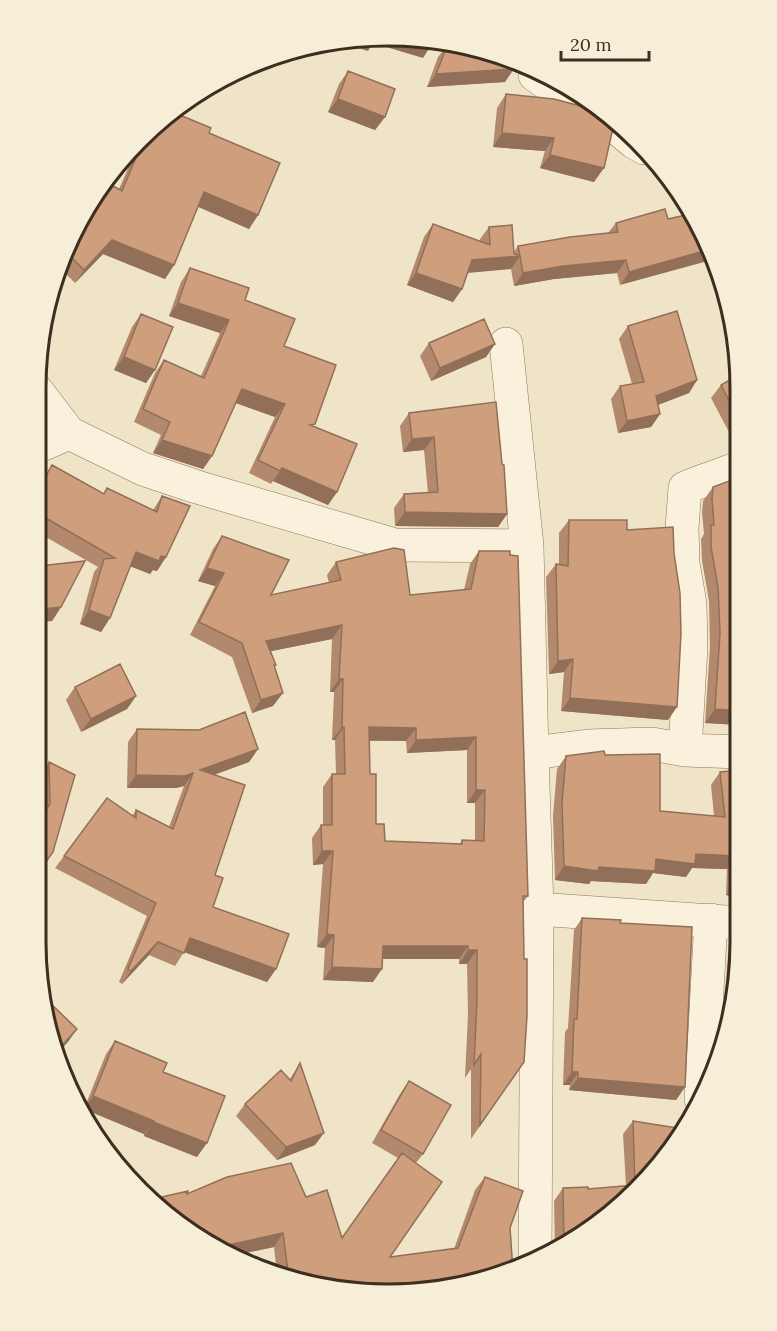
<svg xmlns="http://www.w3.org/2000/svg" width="777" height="1331" font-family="Lora,serif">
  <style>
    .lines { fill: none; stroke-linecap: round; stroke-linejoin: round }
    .minor-casing { stroke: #8d765c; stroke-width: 34 }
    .minor { stroke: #faf1dc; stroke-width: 33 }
    .wall { fill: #b2896c; fill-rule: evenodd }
    .shaded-wall { fill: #916f58 }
    .building { fill: #cf9f7d; stroke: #916f58; stroke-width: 1.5; fill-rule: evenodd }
    .rim { fill: none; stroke: #3d2e20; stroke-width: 3 }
  </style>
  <rect width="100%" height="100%" fill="#f0e4c8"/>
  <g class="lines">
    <g class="minor-casing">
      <path id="minor" d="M 535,75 L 549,85 L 578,96 L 634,142 L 644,148
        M 506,344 L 527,546 L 532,753 L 537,909 L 535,1261
        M 37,391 L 69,433 L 143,469 L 197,487 L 395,545 L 527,546
        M 37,447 L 69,433
        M 685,750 L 691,647 L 690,604 L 683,563 L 682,528 L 685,488 C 703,480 722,475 740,467
        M 532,753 L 588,746 L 652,744 L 685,750 L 740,752
        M 537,909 L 740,923
        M 701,1099 L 711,920"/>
    </g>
    <use href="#minor" class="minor"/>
  </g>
  <path class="wall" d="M 448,44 L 505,82 L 427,87 L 438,57 Z
    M 348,71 L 385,117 L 375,130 L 328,112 L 339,84 Z
    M 506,94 L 588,108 L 594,182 L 540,168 L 545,151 L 493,147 L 497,108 Z
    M 175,113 L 209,133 L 258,215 L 249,229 L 198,207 L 174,265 L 165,279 L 103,254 L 75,283 L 59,267 L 95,193 L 119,189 L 134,155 Z
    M 668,219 L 620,285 L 617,273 L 554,279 L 514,286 L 511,269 L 468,273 L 462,289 L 453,302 L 407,285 L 424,237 L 433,224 L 480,241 L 480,239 L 489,227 L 514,252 L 518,246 L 608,233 L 616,223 Z
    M 190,268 L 245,300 L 284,346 L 337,492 L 328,505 L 273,481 L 271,484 L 249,473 L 275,417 L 236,403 L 212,456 L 203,469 L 153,453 L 161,435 L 134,422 L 155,373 L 164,360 L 201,376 L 220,333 L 169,316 L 181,282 Z
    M 141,314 L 155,370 L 146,383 L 114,370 L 132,327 Z
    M 628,326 L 697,380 L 689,393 L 658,405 L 660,414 L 651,427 L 618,433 L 611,399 L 620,386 L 632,384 L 619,339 Z
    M 429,343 L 495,344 L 486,357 L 431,381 L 420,356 Z
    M 740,374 L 740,449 L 738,449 L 711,398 L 721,385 Z
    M 496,402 L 507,514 L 498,527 L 395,526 L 394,508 L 404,494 L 428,493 L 424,450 L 403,452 L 400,426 L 409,413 Z
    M 52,465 L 103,494 L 107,488 L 153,510 L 162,496 L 166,557 L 157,571 L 153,570 L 150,574 L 130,566 L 110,618 L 101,632 L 80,624 L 94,572 L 98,567 L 37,532 L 37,489 Z
    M 740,477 L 740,725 L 705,723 L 710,647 L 709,601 L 702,561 L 701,539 L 704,534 L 702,513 L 703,501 L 713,487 Z
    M 569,520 L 627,530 L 668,720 L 561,711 L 564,672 L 549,674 L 546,577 L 556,564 L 559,564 L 559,533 Z
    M 222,536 L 271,595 L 329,583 L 327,575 L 336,562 L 410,595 L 464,590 L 470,564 L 479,551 L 528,896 L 523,902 L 524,1062 L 471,1139 L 471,1069 L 465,1078 L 468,1014 L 467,964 L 459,964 L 459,959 L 382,959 L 373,982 L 323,980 L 325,948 L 317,947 L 323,864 L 313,865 L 312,838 L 321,825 L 323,825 L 323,787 L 332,774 L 336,774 L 335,740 L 332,740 L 334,692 L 330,692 L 332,639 L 271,651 L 276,665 L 274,667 L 273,706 L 252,713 L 232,657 L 190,635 L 215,586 L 198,581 L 213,549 ZM 369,741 L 406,741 L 407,753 L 467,750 L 467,803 L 475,803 L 475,841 L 462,840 L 460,844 L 385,841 L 376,824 L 370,774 Z
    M 39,566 L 61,607 L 52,621 L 36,622 L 37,570 Z
    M 75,687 L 136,696 L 127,709 L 81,732 L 66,700 Z
    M 137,729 L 258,749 L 249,762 L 214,775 L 215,875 L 213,907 L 276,969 L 267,982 L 184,952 L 175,966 L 149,955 L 122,984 L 119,982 L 147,916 L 55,868 L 64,856 L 132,816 L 136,810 L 169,827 L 184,786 L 176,788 L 127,788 L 128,742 Z
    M 605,755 L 660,811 L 714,816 L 711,785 L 720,772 L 740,770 L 740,898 L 726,895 L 727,869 L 692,868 L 686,877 L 653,873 L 646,884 L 591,881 L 589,884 L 555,880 L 553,816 L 557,769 L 566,756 Z
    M 49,762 L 75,775 L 36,876 L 36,824 L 39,820 L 38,779 Z
    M 582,918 L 620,923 L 685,1087 L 676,1100 L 569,1090 L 570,1085 L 563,1085 L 565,1032 L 568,1028 L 574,930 Z
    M 739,938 L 740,966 L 721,1057 L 728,953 Z
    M 115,1041 L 163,1072 L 197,1157 L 144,1136 L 144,1134 L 84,1109 L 106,1054 Z
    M 300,1063 L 315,1145 L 277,1160 L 236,1116 L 245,1104 L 290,1079 Z
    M 409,1081 L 423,1154 L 416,1163 L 390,1257 L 454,1249 L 475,1190 L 485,1177 L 510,1228 L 513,1271 L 297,1283 L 277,1274 L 274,1247 L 236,1255 L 192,1235 L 187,1194 L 306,1197 L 342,1238 L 398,1158 L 372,1143 L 400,1094 Z
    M 633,1121 L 683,1136 L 603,1222 L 555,1250 L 554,1201 L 563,1188 L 588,1189 L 626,1186 L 623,1134 Z"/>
  <path class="shaded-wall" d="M 343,43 L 427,43 L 432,44 L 423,58 L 373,43 L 368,51 Z
    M 514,69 L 505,82 L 427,87 L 436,74 Z
    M 338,99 L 385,117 L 375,130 L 328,112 Z
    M 502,133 L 554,138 L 545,151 L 493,147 Z
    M 550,155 L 604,168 L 594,182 L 540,168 Z
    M 204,192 L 258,215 L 249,229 L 195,205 Z
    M 112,240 L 174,265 L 165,279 L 103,254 L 75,283 L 84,270 Z
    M 711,249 L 715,259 L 620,285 L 629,272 Z
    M 520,256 L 511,269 L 464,273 L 472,260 Z
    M 626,260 L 617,273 L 554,279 L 514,286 L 523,273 L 563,266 Z
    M 416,273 L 462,289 L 453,302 L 407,285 Z
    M 178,303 L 229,320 L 220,333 L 169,316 Z
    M 495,344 L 486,357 L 431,381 L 440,368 Z
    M 124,357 L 155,370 L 146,383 L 114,370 Z
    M 697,380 L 689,393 L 647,409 L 656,396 Z
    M 242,389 L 285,404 L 275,417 L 233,402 Z
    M 660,414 L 651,427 L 618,433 L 627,421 Z
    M 434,437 L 424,450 L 403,452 L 412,439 Z
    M 162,440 L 212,456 L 203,469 L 153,453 Z
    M 282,468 L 337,492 L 328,505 L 273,481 Z
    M 405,512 L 507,514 L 498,527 L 395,526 Z
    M 136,552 L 166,557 L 157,571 L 153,570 L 150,574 L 127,565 Z
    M 207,568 L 224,573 L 215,586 L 198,581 Z
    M 61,607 L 52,621 L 36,622 L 36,618 L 43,609 Z
    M 89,610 L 110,618 L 101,632 L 80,624 Z
    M 342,625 L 332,639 L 257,654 L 266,641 Z
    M 573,659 L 564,672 L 549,674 L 558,661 Z
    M 339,679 L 343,679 L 334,692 L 330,692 Z
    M 283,693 L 273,706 L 252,713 L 261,700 Z
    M 136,696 L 127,709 L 81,732 L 91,719 Z
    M 570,698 L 677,707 L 668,720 L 561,711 Z
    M 715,709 L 740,711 L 740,725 L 705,723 Z
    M 342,727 L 344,727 L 335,740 L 332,740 Z
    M 369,727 L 416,728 L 406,741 L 359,740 Z
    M 476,737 L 467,750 L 407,753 L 416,740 Z
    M 258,749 L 249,762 L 191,783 L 200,770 Z
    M 193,773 L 184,786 L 176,788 L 127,788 L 136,775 Z
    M 476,790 L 485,790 L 475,803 L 467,803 Z
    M 322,851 L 333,851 L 323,864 L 313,865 Z
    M 696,854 L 736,856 L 727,869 L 692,868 L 686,877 L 653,873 L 646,884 L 591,881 L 589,884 L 555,880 L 564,866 L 656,859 Z
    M 736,882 L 740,883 L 740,898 L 726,895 Z
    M 327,934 L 334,935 L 325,948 L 317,947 Z
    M 190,938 L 276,969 L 267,982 L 181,951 Z
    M 158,942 L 149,955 L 122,984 L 131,971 Z
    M 383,946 L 468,946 L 459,959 L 374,959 Z
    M 468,950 L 477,950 L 467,964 L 459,964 Z
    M 332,967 L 382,969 L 373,982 L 323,980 Z
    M 77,1029 L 68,1042 L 55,1056 L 54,1054 Z
    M 572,1072 L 578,1072 L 570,1085 L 563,1085 Z
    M 578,1078 L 685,1087 L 676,1100 L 569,1090 Z
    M 93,1096 L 154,1121 L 144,1134 L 84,1109 Z
    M 153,1122 L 207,1143 L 197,1157 L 144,1136 Z
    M 324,1133 L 315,1145 L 277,1160 L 286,1147 Z
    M 283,1233 L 274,1247 L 236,1255 L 219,1247 Z"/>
  <path class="building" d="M 448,44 L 514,69 L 436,74 Z
    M 348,71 L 395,89 L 385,117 L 338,99 Z
    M 506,94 L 554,99 L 588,108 L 613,128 L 604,168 L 550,155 L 554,138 L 502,133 Z
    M 175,113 L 211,128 L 209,133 L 280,163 L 258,215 L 204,192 L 174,265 L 112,240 L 84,270 L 66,252 L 95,193 L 106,182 L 122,191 L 140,148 Z
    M 665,209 L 668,219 L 694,213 L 711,249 L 629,272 L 626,260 L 563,266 L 523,273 L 520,256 L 472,260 L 462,289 L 416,273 L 433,224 L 490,245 L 489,227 L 512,225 L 514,254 L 520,256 L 518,246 L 570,237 L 618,232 L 616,223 Z
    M 190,268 L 249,288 L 245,300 L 295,319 L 284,346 L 336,365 L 315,424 L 310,425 L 357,444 L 337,492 L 282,468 L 280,471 L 258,460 L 285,404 L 242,389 L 212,456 L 162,440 L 170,422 L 143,409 L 164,360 L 204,378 L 229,320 L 178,303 Z
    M 677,311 L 697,380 L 656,396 L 660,414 L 627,421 L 620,386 L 644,382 L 628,326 Z
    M 141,314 L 173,327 L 155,370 L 124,357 Z
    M 484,319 L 495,344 L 440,368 L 429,343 Z
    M 740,374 L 740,422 L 721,385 Z
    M 496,402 L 502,464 L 504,465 L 507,514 L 405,512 L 404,494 L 438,492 L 434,437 L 412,439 L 409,413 Z
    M 52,465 L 104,494 L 107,488 L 157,512 L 162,496 L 190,506 L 166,557 L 161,556 L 159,561 L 136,552 L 110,618 L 89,610 L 104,559 L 115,558 L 37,513 L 37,492 Z
    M 740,477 L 740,711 L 715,709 L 720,633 L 718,587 L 711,547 L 711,525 L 714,525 L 712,499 L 713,487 Z
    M 569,520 L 627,520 L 627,530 L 673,527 L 674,553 L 680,593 L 681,634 L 677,707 L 570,698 L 573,659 L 558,661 L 556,564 L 568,566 Z
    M 222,536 L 289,560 L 271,595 L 341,580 L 336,562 L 394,548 L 404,550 L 410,595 L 471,589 L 479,551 L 510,551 L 510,555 L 518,556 L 528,896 L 523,896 L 524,959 L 527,959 L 527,1016 L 524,1062 L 480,1125 L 481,1054 L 474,1065 L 477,1001 L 477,950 L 468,950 L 468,946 L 383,946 L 382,969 L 332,967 L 334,935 L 327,934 L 333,851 L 322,851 L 321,825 L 332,825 L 332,774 L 345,774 L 344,727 L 342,727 L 343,679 L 339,679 L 342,625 L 266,641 L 276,665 L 274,665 L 283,693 L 261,700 L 242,643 L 199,622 L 224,573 L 207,568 ZM 369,727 L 416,728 L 416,740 L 476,737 L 476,790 L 485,790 L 484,841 L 462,840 L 462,844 L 385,841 L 384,824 L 376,824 L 376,774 L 370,774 Z
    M 85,561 L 61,607 L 43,609 L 39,566 Z
    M 120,664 L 136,696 L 91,719 L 75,687 Z
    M 245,712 L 258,749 L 200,770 L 245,785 L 215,875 L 223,878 L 213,907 L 289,934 L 276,969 L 190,938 L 184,953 L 158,942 L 131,971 L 128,969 L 156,903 L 64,856 L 107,798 L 136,818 L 136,810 L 173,829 L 193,773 L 185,776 L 136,775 L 137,729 L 199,730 Z
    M 604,751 L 605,755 L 660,754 L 660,811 L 725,817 L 720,772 L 740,770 L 740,883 L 736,882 L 736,856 L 696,854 L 695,864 L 656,859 L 655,871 L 599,867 L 598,871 L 564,866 L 562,803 L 566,756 Z
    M 49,762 L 75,775 L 53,852 L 36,876 L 36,825 L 50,804 Z
    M 582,918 L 621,920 L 620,923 L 692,927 L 685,1087 L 578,1078 L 578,1072 L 572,1072 L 574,1019 L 577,1019 Z
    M 739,938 L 740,938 L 740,966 L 735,991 Z
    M 45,998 L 77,1029 L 54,1054 Z
    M 115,1041 L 167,1063 L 163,1072 L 225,1096 L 207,1143 L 153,1122 L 154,1121 L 93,1096 Z
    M 300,1063 L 324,1133 L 286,1147 L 245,1104 L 281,1070 L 291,1081 Z
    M 409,1081 L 451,1105 L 423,1154 L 381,1130 Z
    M 633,1121 L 683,1129 L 683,1136 L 603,1222 L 564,1245 L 563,1188 L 588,1187 L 588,1189 L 635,1185 Z
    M 402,1153 L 442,1182 L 390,1257 L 458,1248 L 485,1177 L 523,1191 L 510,1228 L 513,1271 L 411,1294 L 297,1283 L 289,1279 L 283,1233 L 219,1247 L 192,1235 L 153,1199 L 188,1191 L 187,1194 L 227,1177 L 291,1163 L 306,1197 L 327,1190 L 342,1238 Z"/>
  <path d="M0 0H777V1331H0ZM388 46H388A342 342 0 0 1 730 388V942A342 342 0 0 1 388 1284H388A342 342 0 0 1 46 942V388A342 342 0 0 1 388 46Z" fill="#f7eed8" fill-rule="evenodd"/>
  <path class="rim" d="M388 46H388A342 342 0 0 1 730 388V942A342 342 0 0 1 388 1284H388A342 342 0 0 1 46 942V388A342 342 0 0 1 388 46Z"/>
  <path d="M561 51v9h88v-9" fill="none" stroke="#3d2e20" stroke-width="3"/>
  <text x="570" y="51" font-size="18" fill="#3d2e20" stroke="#f7eed8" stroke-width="4.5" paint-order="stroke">20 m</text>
</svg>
